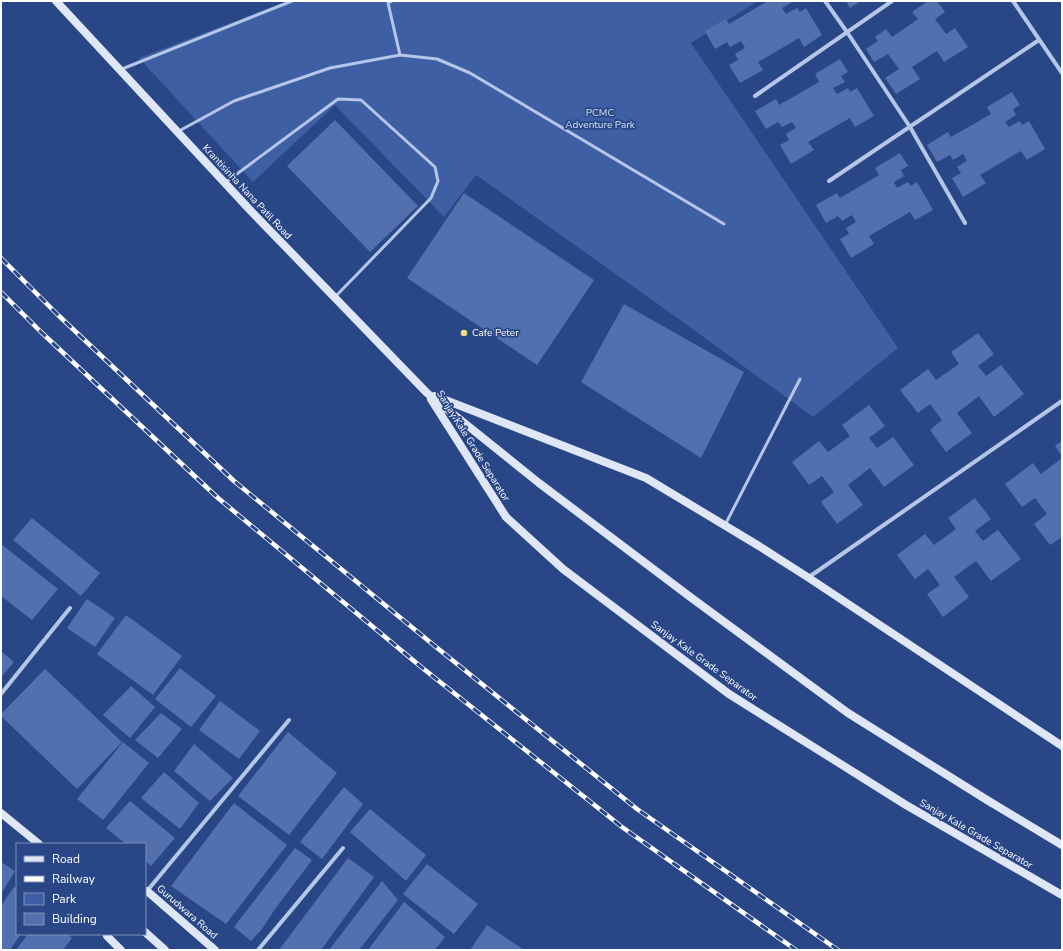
<svg xmlns="http://www.w3.org/2000/svg" width="1063" height="951" font-family="'Nunito Sans',sans-serif">
  <style>
    .green { fill: #3e5fa3 }
    .building { fill: #5270ae }
    .lines { fill: none; stroke-linecap: round; stroke-linejoin: round }
    .lane { stroke: #b6c6e8; stroke-width: 3 }
    .street { stroke: #b6c6e8; stroke-width: 4 }
    .secondary { stroke: #dfe7f7; stroke-width: 8 }
    .rail-casing { stroke: #fff; stroke-width: 4.5 }
    .rail { stroke: #294787; stroke-width: 3; stroke-dasharray: 9; stroke-linecap: butt }
    .poi-dot { fill: #efdc7d; stroke: #294787; stroke-width: 1.5 }
    .labels { text-anchor: middle; dominant-baseline: central; stroke-width: 3.5; stroke-linejoin: round; paint-order: stroke }
    .park-label { font-size: 10px; fill: #d9e3f6; stroke: #294787 }
    .street-label { font-size: 10px; fill: #fff; stroke: #294787 }
    .poi-label { font-size: 10px; fill: #fff; stroke: #294787; text-anchor: start }
  </style>
  <rect width="100%" height="100%" fill="#294787"/>
  <path class="green" d="M 287,1 L 758,1 L 691,43 L 898,348 L 813,417 L 672,314 L 476,175 L 444,217 L 335,105 L 253,182 L 139,58 Z"/>
  <path class="building" d="M 768,1 L 794,1 L 782,8 L 786,14 L 797,8 L 800,12 L 806,8 L 822,35 L 804,47 L 799,38 L 758,62 L 763,70 L 740,83 L 729,65 L 738,60 L 735,54 L 745,48 L 741,41 L 730,47 L 727,42 L 715,49 L 705,31 L 726,19 L 729,24 Z
    M 846,1 L 861,1 L 850,8 Z
    M 928,1 L 937,1 L 945,12 L 935,19 L 946,34 L 955,28 L 968,47 L 944,62 L 937,51 L 912,67 L 920,79 L 896,94 L 885,78 L 899,69 L 888,54 L 874,62 L 866,49 L 878,41 L 875,37 L 886,29 L 892,37 L 918,19 L 912,12 Z
    M 840,59 L 848,72 L 841,76 L 845,82 L 833,88 L 837,94 L 848,88 L 850,92 L 857,88 L 874,116 L 855,127 L 850,118 L 808,142 L 814,150 L 791,164 L 780,145 L 789,140 L 786,134 L 796,128 L 792,122 L 782,127 L 778,122 L 766,129 L 755,111 L 776,99 L 779,105 L 819,82 L 815,74 Z
    M 1012,92 L 1020,105 L 1013,109 L 1016,115 L 1005,122 L 1009,127 L 1020,121 L 1022,125 L 1029,121 L 1045,149 L 1027,160 L 1021,151 L 980,175 L 986,183 L 963,197 L 952,178 L 961,173 L 957,167 L 967,161 L 963,154 L 953,160 L 950,155 L 937,162 L 927,145 L 948,132 L 951,137 L 991,114 L 987,107 Z
    M 335,120 L 418,206 L 370,252 L 287,166 Z
    M 900,153 L 908,166 L 901,170 L 904,176 L 894,182 L 897,188 L 908,182 L 911,186 L 917,182 L 933,210 L 915,220 L 910,212 L 869,236 L 874,244 L 851,258 L 840,239 L 849,234 L 846,228 L 856,222 L 852,215 L 842,221 L 838,216 L 826,223 L 816,205 L 837,193 L 840,198 L 879,175 L 875,168 Z
    M 464,193 L 594,280 L 537,365 L 407,278 Z
    M 624,304 L 744,372 L 701,458 L 581,382 Z
    M 978,333 L 994,354 L 978,366 L 986,376 L 1001,365 L 1024,394 L 994,417 L 979,396 L 957,413 L 972,433 L 946,452 L 930,430 L 942,420 L 930,404 L 918,413 L 900,390 L 928,369 L 936,380 L 959,364 L 951,352 Z
    M 869,405 L 885,426 L 869,438 L 877,448 L 893,437 L 914,465 L 884,487 L 870,468 L 848,485 L 863,505 L 837,524 L 821,502 L 834,492 L 822,476 L 809,485 L 792,462 L 819,441 L 828,452 L 850,436 L 842,425 Z
    M 1062,441 L 1062,456 L 1055,446 Z
    M 1062,458 L 1062,537 L 1050,545 L 1034,524 L 1047,514 L 1035,498 L 1022,507 L 1005,484 L 1033,463 L 1041,474 Z
    M 975,498 L 991,519 L 975,531 L 983,541 L 998,530 L 1021,559 L 991,581 L 976,561 L 954,577 L 969,597 L 943,617 L 927,594 L 940,585 L 928,569 L 915,579 L 897,555 L 925,534 L 934,545 L 956,529 L 948,518 Z
    M 32,518 L 100,573 L 81,596 L 13,540 Z
    M 1,544 L 58,589 L 32,620 L 1,596 Z
    M 87,599 L 115,618 L 95,647 L 67,628 Z
    M 126,615 L 182,656 L 153,695 L 97,654 Z
    M 1,651 L 14,662 L 1,677 Z
    M 180,668 L 216,696 L 191,727 L 155,699 Z
    M 45,669 L 122,742 L 77,789 L 1,716 L 1,714 Z
    M 131,686 L 155,707 L 130,738 L 103,715 Z
    M 220,701 L 260,731 L 239,759 L 199,730 Z
    M 161,713 L 182,729 L 158,758 L 135,740 Z
    M 288,732 L 337,773 L 289,835 L 238,796 Z
    M 123,742 L 149,763 L 103,820 L 77,799 Z
    M 194,744 L 233,778 L 210,801 L 174,771 Z
    M 164,772 L 199,803 L 180,829 L 141,798 Z
    M 344,787 L 363,804 L 322,859 L 300,842 Z
    M 130,801 L 175,838 L 151,866 L 145,860 L 145,844 L 126,844 L 106,828 Z
    M 234,803 L 287,845 L 226,924 L 171,886 Z
    M 370,809 L 426,855 L 406,881 L 350,832 Z
    M 295,848 L 312,860 L 275,909 L 262,929 L 251,941 L 234,927 Z
    M 348,858 L 374,877 L 321,950 L 279,950 Z
    M 1,862 L 15,871 L 1,894 Z
    M 427,864 L 478,904 L 454,934 L 403,894 Z
    M 382,881 L 398,900 L 359,950 L 329,950 Z
    M 14,887 L 17,889 L 17,934 L 21,934 L 10,950 L 1,950 L 1,906 Z
    M 404,902 L 445,937 L 435,950 L 368,950 Z
    M 487,925 L 524,950 L 470,950 Z
    M 28,934 L 67,934 L 72,938 L 63,950 L 16,950 Z"/>
  <g class="lines">
    <path class="lane" d="M 392,1 L 388,3 L 400,55
      M 122,69 L 292,1
      M 179,131 L 234,101 L 330,68 L 400,55 L 437,59 L 470,73 L 724,224
      M 226,182 L 338,99 L 361,100 L 435,167 L 438,181 L 431,198 L 335,297
      M 725,525 L 800,379"/>
    <path class="street" d="M 825,1 L 847,32 L 910,127 L 965,223
      M 1013,1 L 1062,73
      M 755,96 L 892,1
      M 829,181 L 1039,40
      M 809,577 L 1062,401
      M 1,694 L 70,608
      M 147,891 L 289,720
      M 258,950 L 343,848"/>
    <path class="secondary" d="M 56,1 L 250,210 L 427,393 L 539,483 L 693,599 L 848,713 L 987,800 L 1062,845
      M 435,396 L 646,478 L 759,546 L 809,578 L 1062,746
      M 431,399 L 506,517 L 563,569 L 729,694 L 906,805 L 1062,895
      M 1,813 L 39,844
      M 145,891 L 147,891 L 215,950
      M 145,932 L 165,950
      M 107,934 L 107,936 L 121,950"/>
    <g class="rail-casing">
      <path id="rail" d="M 1,258 L 58,315 L 234,481 L 436,647 L 637,809 L 838,950
        M 1,292 L 41,332 L 218,498 L 420,666 L 622,827 L 796,950"/>
    </g>
    <use href="#rail" class="rail"/>
  </g>
  <circle class="poi-dot" cx="464" cy="333" r="4"/>
  <g class="labels">
    <g class="park-label">
      <text x="600" y="113">PCMC<tspan x="600" dy="12">Adventure Park</tspan></text>
    </g>
    <g class="street-label">
      <text transform="translate(247 192) rotate(47)">Krantisinha Nana Patil Road</text>
      <text transform="translate(473 446) rotate(58)">Sanjay Kale Grade Separator</text>
      <text transform="translate(704 661) rotate(36)">Sanjay Kale Grade Separator</text>
      <text transform="translate(976 834) rotate(30)">Sanjay Kale Grade Separator</text>
      <text transform="translate(187 912) rotate(41)">Gurudwara Road</text>
    </g>
    <g class="poi-label">
      <text x="472" y="333">Cafe Peter</text>
    </g>
  </g>
  <rect width="1063" height="951" fill="none" stroke="#ffffff" stroke-width="4"/>
  <rect x="16" y="843" width="130" height="92" fill="#294787" stroke="#7f91b7"/>
  <rect x="24" y="856" width="20" height="6" fill="#dfe7f7" stroke="#7f91b7"/>
  <text x="52" y="863" font-size="12" fill="#ffffff">Road</text>
  <rect x="24" y="876" width="20" height="6" fill="#ffffff" stroke="#7f91b7"/>
  <text x="52" y="883" font-size="12" fill="#ffffff">Railway</text>
  <rect x="24" y="893" width="20" height="12" fill="#3e5fa3" stroke="#7f91b7"/>
  <text x="52" y="903" font-size="12" fill="#ffffff">Park</text>
  <rect x="24" y="913" width="20" height="12" fill="#5270ae" stroke="#7f91b7"/>
  <text x="52" y="923" font-size="12" fill="#ffffff">Building</text>
</svg>
